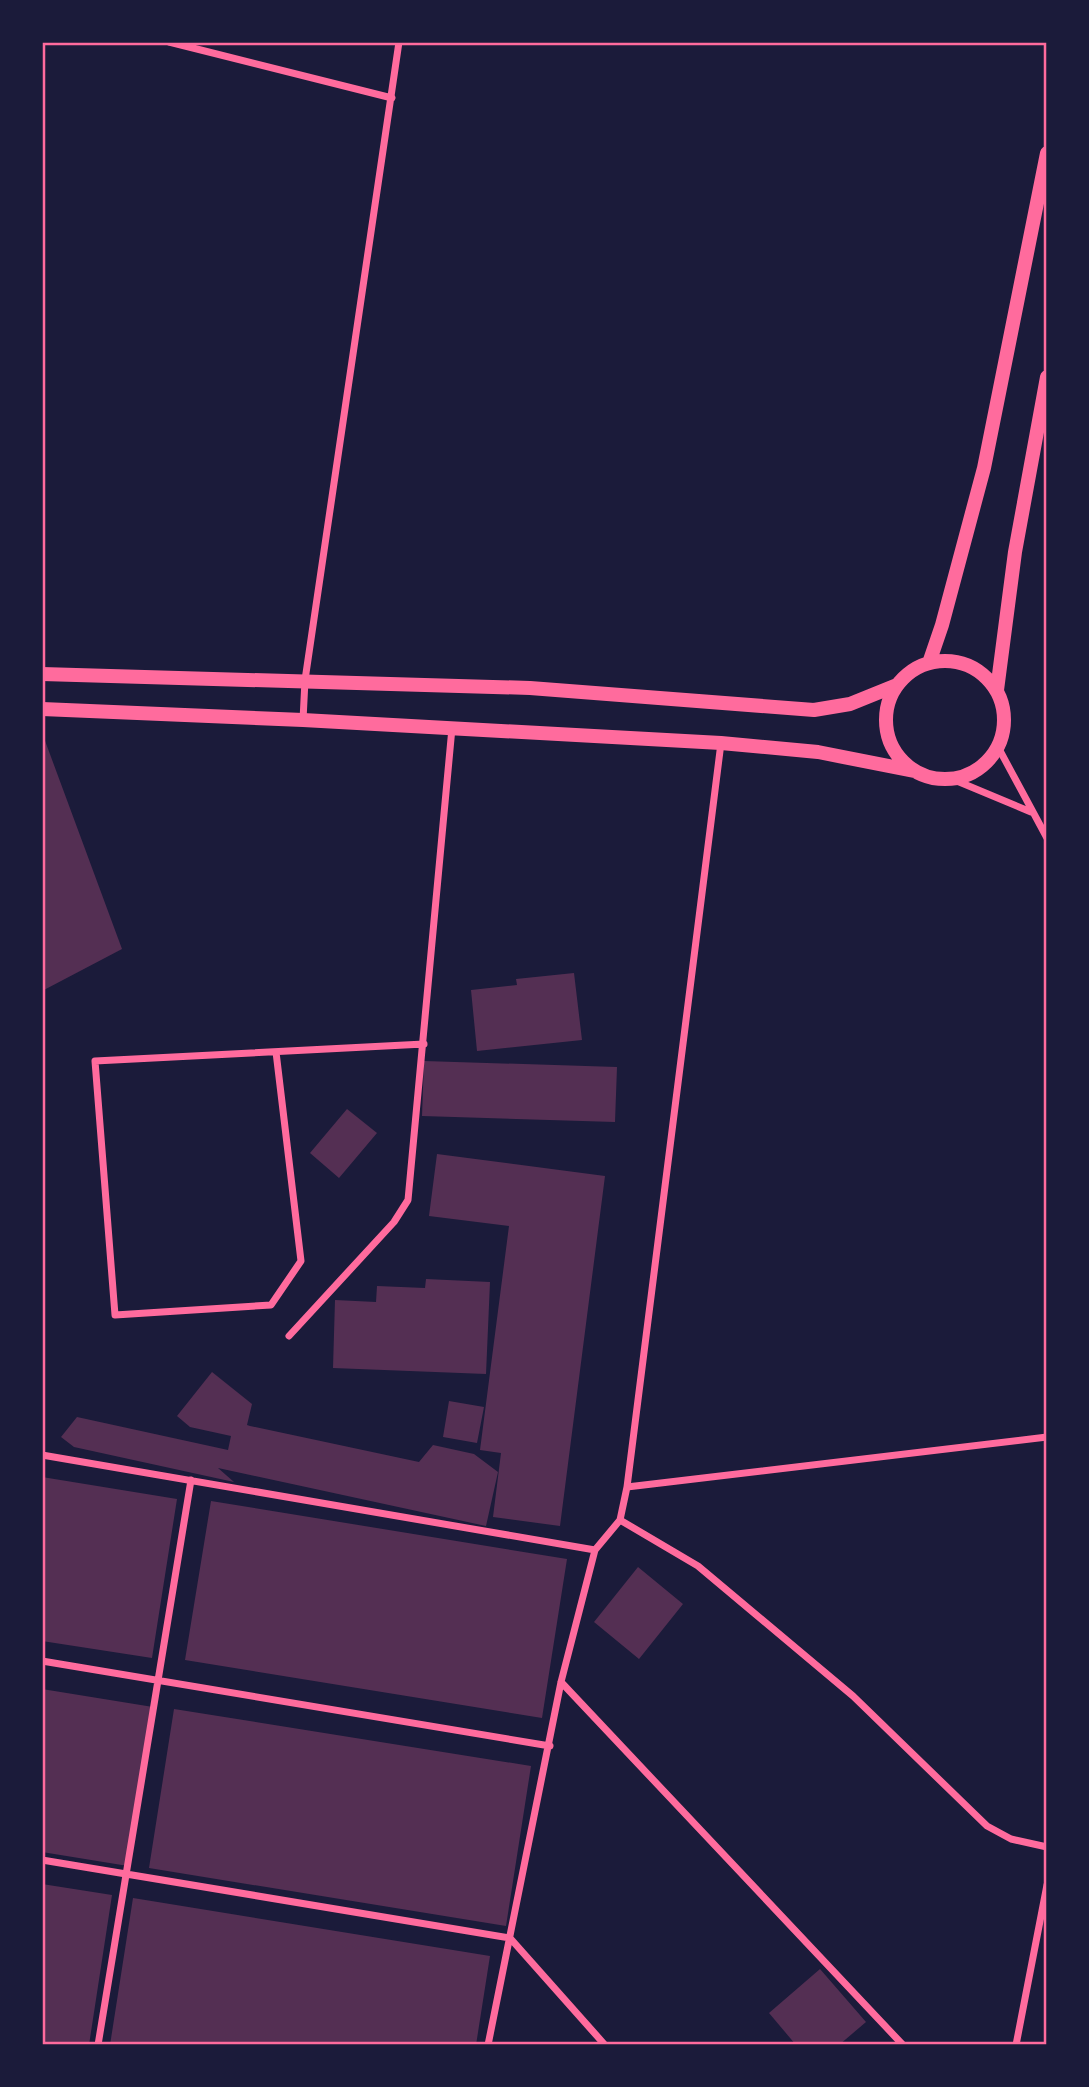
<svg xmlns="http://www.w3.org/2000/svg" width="1089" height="2087" font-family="Inter,sans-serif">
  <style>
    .building { fill: #542f53 }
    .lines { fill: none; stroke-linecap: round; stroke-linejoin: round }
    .minor { stroke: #ff6b9d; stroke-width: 7 }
    .secondary { stroke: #ff6b9d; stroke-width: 14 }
    .neatline { fill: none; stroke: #ff6b9d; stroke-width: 2.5 }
  </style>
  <rect width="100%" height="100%" fill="#1b1b3a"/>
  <path class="building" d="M 44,738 L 122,949 L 42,991 L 42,739 Z
    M 574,973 L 582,1040 L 477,1051 L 471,990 L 517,985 L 516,979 Z
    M 424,1061 L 617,1067 L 615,1122 L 422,1116 Z
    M 347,1109 L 377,1133 L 339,1178 L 310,1153 Z
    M 437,1154 L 605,1176 L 560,1526 L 493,1517 L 501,1453 L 480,1450 L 509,1226 L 429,1216 Z
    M 426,1279 L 490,1282 L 486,1374 L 333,1368 L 335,1300 L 376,1302 L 377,1286 L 425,1288 Z
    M 212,1372 L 252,1404 L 247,1425 L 250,1426 L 419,1462 L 433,1445 L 474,1454 L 498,1472 L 486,1526 L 218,1468 L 234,1482 L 74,1447 L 61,1437 L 77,1417 L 228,1450 L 231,1436 L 190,1427 L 177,1416 Z
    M 449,1401 L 484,1407 L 477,1443 L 443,1437 Z
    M 42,1477 L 177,1499 L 152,1658 L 42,1641 Z
    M 211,1501 L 567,1559 L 542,1718 L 185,1660 Z
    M 638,1567 L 683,1604 L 639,1659 L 594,1622 Z
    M 42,1689 L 153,1707 L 128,1866 L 42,1852 Z
    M 174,1709 L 531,1766 L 506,1926 L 149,1868 Z
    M 42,1884 L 112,1895 L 89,2045 L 42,2045 Z
    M 133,1898 L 490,1956 L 476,2045 L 110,2045 Z
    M 820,1969 L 866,2022 L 839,2045 L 796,2045 L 769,2013 Z"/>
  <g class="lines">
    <path class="minor" d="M 169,42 L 392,98
      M 303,720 L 305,680 L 399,42
      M 998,747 L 1047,838
      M 952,779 L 1031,812
      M 276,1052 L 301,1261 L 271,1305 L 115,1315 L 95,1061 L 424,1044
      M 289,1336 L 394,1222 L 408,1200 L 452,728
      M 42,1455 L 595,1550
      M 627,1487 L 1047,1437
      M 620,1520 L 627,1487 L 721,743
      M 42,1661 L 550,1746
      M 561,1682 L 903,2045
      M 42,1860 L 510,1938 L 605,2045
      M 98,2045 L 191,1480
      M 488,2045 L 561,1682 L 595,1550 L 620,1520 L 698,1566 L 853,1696 L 987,1826 L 1011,1839 L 1047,1847
      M 1016,2045 L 1047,1885"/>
    <path class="secondary" d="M886 720a59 59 0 1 1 118 0a59 59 0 1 1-118 0Z
      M 929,663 L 942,625 L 984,468 L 1047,153
      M 42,674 L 530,688 L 814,710 L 850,704 L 897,685
      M 997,690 L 1015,552 L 1047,377
      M 42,709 L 303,720 L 721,743 L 818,752 L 914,771"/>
  </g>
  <rect width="1089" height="2087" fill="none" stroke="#1b1b3a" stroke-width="88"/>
  <rect x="44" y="44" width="1001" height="1999" class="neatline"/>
</svg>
